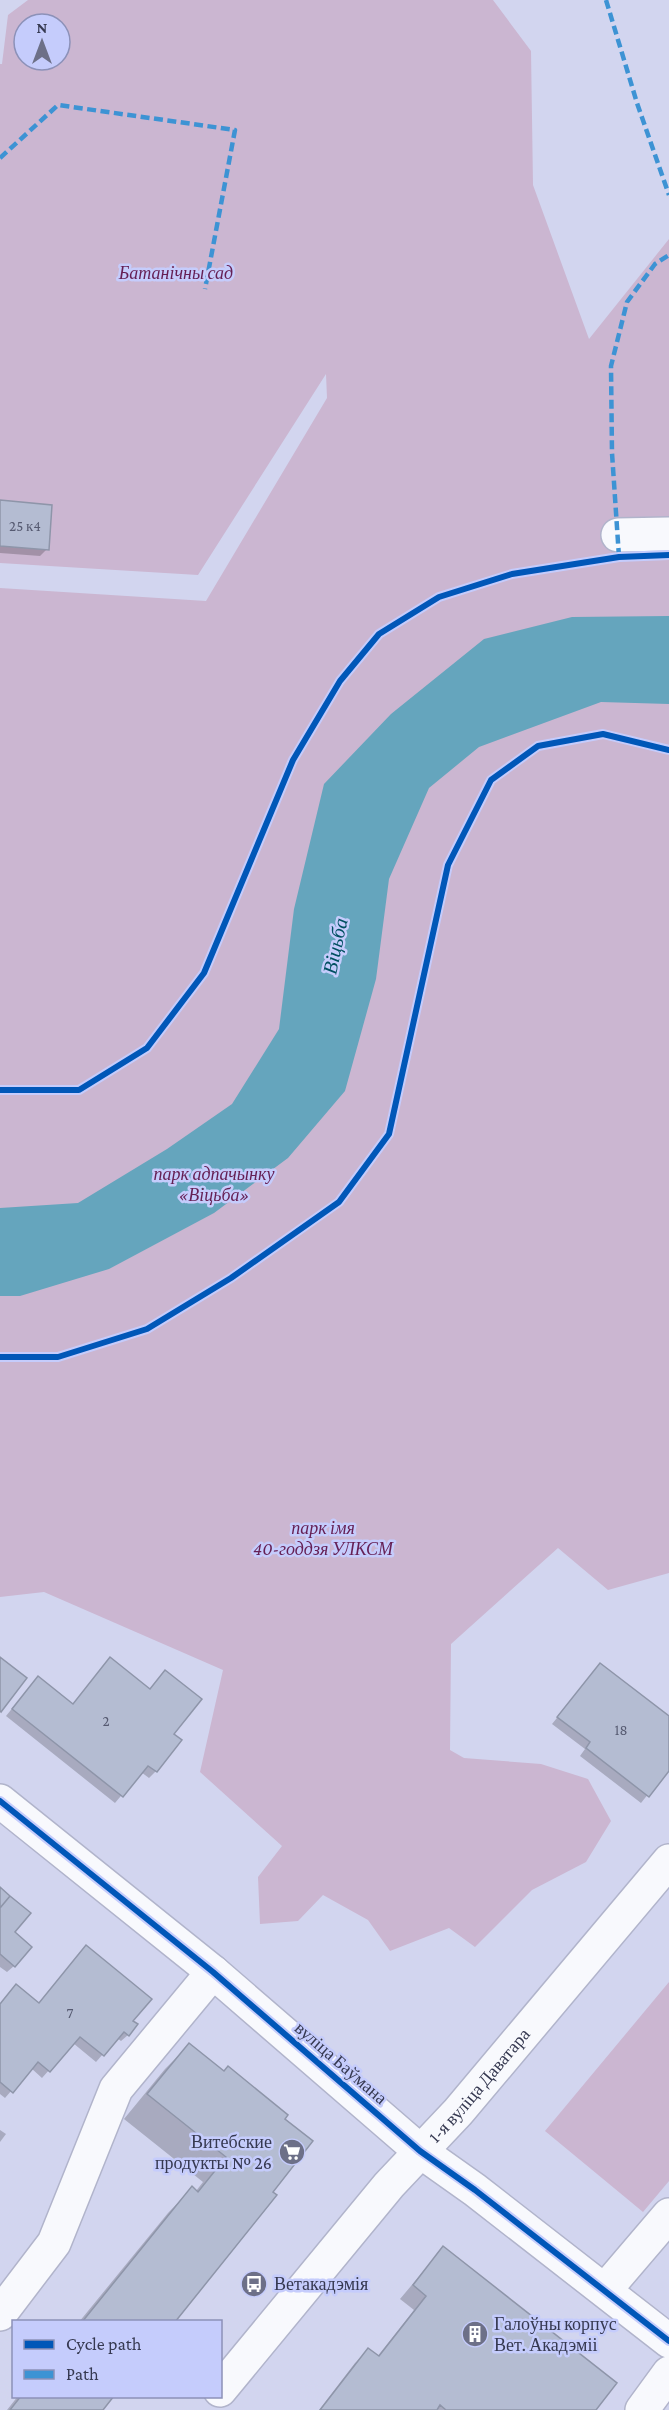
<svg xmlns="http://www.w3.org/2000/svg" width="669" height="2410" font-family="'Crimson Pro',serif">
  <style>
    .green { fill: #cbb6d1; fill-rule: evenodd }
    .water { fill: #65a5bd }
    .shadow { fill: #0003 }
    .building { fill: #b4bcd2; stroke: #8e95a9; stroke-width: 1.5 }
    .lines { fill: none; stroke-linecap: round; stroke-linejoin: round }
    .minor-casing { stroke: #b1b4cb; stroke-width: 36 }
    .minor { stroke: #f8f9fd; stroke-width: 33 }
    .quiet { stroke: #3d93d4; stroke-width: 4.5; stroke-dasharray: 9 4.5; stroke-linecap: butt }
    .cycleway-casing { stroke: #c5ccfc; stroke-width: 10 }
    .cycleway { stroke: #0057b8; stroke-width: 6 }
    .labels { text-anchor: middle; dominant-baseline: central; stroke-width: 5; stroke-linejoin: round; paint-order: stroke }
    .number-label { font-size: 15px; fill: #565a71 }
    .park-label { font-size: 18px; font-style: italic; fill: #651f54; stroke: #c5ccfc }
    .street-label { font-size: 18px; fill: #363951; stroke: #c5ccfc }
    .poi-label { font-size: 18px; fill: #363951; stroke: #c5ccfc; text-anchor: start }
    .water-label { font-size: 20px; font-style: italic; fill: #005061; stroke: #c5ccfc }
  </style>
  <rect width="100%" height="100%" fill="#d2d5ef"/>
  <path class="green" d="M 28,0 L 493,0 L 531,51 L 533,185 L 589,339 L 669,239 L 669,1573 L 608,1590 L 558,1548 L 451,1644 L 450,1750 L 464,1758 L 541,1764 L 588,1779 L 611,1821 L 586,1862 L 532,1890 L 475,1947 L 449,1928 L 390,1951 L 368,1920 L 323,1895 L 298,1921 L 260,1924 L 258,1877 L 282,1846 L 200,1772 L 223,1670 L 44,1592 L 0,1597 L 0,588 L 206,601 L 327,398 L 326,374 L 198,575 L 0,563 L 0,64 L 2,64 L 8,15 ZM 24,24 L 60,24 L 60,60 L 24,60 Z
    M 669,1982 L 669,2181 L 643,2212 L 545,2131 Z"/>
  <path class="water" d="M 669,616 L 669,704 L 601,702 L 479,747 L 429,788 L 389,879 L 376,979 L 345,1091 L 288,1158 L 214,1213 L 109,1269 L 20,1296 L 0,1296 L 0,1208 L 78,1203 L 167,1149 L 232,1104 L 279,1029 L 294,909 L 324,784 L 391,714 L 484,639 L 572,617 Z"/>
  <path class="shadow" d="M 0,502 L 47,549 L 40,556 L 0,553 Z
    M 600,1665 L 669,1718 L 669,1768 L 641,1803 L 580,1756 L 585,1749 L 552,1724 Z
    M 165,1672 L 172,1734 L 156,1771 L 149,1778 L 141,1772 L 115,1803 L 6,1716 L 32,1684 L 73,1705 L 149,1690 Z
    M 0,1889 L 13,1933 L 14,1966 L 7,1972 L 0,1967 Z
    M 80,1953 L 131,2021 L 128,2035 L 121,2041 L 117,2038 L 96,2062 L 73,2043 L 42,2078 L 31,2068 L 5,2098 L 0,2094 L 0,2005 L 38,2004 Z
    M 189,2045 L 224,2073 L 286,2115 L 173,2322 L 79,2322 L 168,2213 L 192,2188 L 196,2191 L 203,2182 L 124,2119 L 165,2069 Z
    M 0,2130 L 6,2134 L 0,2142 Z
    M 443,2248 L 594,2410 L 319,2410 L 355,2363 L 369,2350 L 377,2357 L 414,2310 L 400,2299 Z
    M 18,2396 L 112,2396 L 101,2410 L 7,2410 Z"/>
  <path class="building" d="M 0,500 L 52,505 L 49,550 L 0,546 Z
    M 0,1657 L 27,1678 L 1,1712 L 0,1711 Z
    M 110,1657 L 150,1689 L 165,1670 L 202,1699 L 174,1734 L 182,1740 L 157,1772 L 148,1766 L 123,1797 L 12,1709 L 38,1676 L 73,1704 Z
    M 600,1663 L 669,1716 L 669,1771 L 649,1797 L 586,1748 L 590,1742 L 557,1717 Z
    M 0,1887 L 10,1896 L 0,1908 Z
    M 10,1896 L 31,1913 L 15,1932 L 32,1947 L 15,1967 L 0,1954 L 0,1908 Z
    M 86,1945 L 152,1999 L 133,2021 L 138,2024 L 129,2036 L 124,2032 L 104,2056 L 80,2037 L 50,2072 L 38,2062 L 13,2093 L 0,2082 L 0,2004 L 16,1984 L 39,2003 Z
    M 189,2043 L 224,2071 L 228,2066 L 288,2115 L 285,2119 L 313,2141 L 273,2192 L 277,2195 L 175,2322 L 82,2322 L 192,2186 L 198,2192 L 226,2157 L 147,2094 Z
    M 443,2246 L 617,2383 L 596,2410 L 446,2410 L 440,2405 L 437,2410 L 320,2410 L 368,2348 L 379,2356 L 426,2296 L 413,2285 Z
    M 21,2396 L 114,2396 L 103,2410 L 10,2410 Z"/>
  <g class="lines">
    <g class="minor-casing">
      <g id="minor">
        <path d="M 618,535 L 669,534"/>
        <path d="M 0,1801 L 213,1972 L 420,2151 L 475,2190 L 669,2341"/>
        <path d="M 605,2290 L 669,2215"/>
        <path d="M 0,2314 L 54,2243 L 116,2089 L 213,1972"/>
        <path id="s1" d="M 220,2390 L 389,2185 L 458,2112 L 669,1861"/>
        <path d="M 642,2410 L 669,2373"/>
      </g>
    </g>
    <use href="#minor" class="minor"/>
    <path class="quiet" d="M 606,0 L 637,103 L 669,195
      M 0,158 L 58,105 L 235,130 L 205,289
      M 619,557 L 612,453 L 611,366 L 627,302 L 655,264 L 669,255"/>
    <g class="cycleway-casing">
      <path id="cycleway" d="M 0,1090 L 79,1090 L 147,1048 L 204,973 L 293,760 L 340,681 L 379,634 L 439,597 L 512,574 L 619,557 L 669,555
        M 0,1357 L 58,1357 L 147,1329 L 231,1278 L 339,1202 L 389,1134 L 448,865 L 491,780 L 538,746 L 603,734 L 669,750
        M 0,1801 L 213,1972 L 420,2151 L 475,2190 L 669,2341"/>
    </g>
    <use href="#cycleway" class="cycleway"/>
  </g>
  <defs>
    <g id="supermarket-disc" transform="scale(1.35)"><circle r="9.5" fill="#6d7088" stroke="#c5ccfc"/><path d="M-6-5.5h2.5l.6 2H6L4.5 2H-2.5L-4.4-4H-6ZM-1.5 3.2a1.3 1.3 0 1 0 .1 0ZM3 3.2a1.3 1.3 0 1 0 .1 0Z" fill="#fff"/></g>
    <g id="bus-disc" transform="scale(1.35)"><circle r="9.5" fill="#6d7088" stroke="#c5ccfc"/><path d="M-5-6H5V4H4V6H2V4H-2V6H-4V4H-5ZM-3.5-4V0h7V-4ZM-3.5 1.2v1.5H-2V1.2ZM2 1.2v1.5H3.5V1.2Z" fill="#fff"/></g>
    <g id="building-disc" transform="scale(1.35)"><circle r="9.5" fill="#6d7088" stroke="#c5ccfc"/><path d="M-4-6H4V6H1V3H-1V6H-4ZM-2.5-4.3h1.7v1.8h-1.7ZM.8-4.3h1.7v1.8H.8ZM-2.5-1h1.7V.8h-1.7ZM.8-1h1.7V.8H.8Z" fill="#fff"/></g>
  </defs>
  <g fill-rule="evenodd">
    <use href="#supermarket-disc" x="292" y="2152"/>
    <use href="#bus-disc" x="254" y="2284"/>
    <use href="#building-disc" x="475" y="2334"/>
  </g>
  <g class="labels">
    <g class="number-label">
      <text x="25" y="526">25 к4</text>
      <text x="106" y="1721">2</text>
      <text x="621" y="1730">18</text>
      <text x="70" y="2013">7</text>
    </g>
    <g class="park-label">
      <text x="176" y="273">Батанічны сад</text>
      <text x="214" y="1174">парк адпачынку<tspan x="214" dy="21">«Віцьба»</tspan></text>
      <text x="323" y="1528">парк імя<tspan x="323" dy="21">40-годдзя УЛКСМ</tspan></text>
    </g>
    <g class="street-label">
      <text transform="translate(341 2063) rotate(41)">вуліца Баўмана</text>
      <text stroke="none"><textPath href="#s1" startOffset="400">1-я вуліца Даватара</textPath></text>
    </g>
    <g class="poi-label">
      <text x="272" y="2142" text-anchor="end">Витебские<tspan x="272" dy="21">продукты № 26</tspan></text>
      <text x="274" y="2284">Ветакадэмія</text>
      <text x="494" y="2324">Галоўны корпус<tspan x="494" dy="21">Вет. Акадэміі</tspan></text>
    </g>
    <g class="water-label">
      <text transform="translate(335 946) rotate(-78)">Віцьба</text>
    </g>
  </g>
  <rect x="12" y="2320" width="210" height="78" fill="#c5ccfc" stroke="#8c91b8" stroke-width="1.5"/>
  <rect x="24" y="2340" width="30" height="9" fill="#0057b8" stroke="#8c91b8" stroke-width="1.5"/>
  <text x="66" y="2350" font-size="18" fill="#363951">Cycle path</text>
  <rect x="24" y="2370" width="30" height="9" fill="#3d93d4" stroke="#8c91b8" stroke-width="1.5"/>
  <text x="66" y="2380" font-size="18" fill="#363951">Path</text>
  <g transform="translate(42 42)"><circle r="28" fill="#c5ccfc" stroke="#8c91b8" stroke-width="1.5"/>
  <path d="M0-4.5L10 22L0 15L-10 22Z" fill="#6d7088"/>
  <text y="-9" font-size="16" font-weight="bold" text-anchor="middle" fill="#363951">N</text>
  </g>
</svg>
